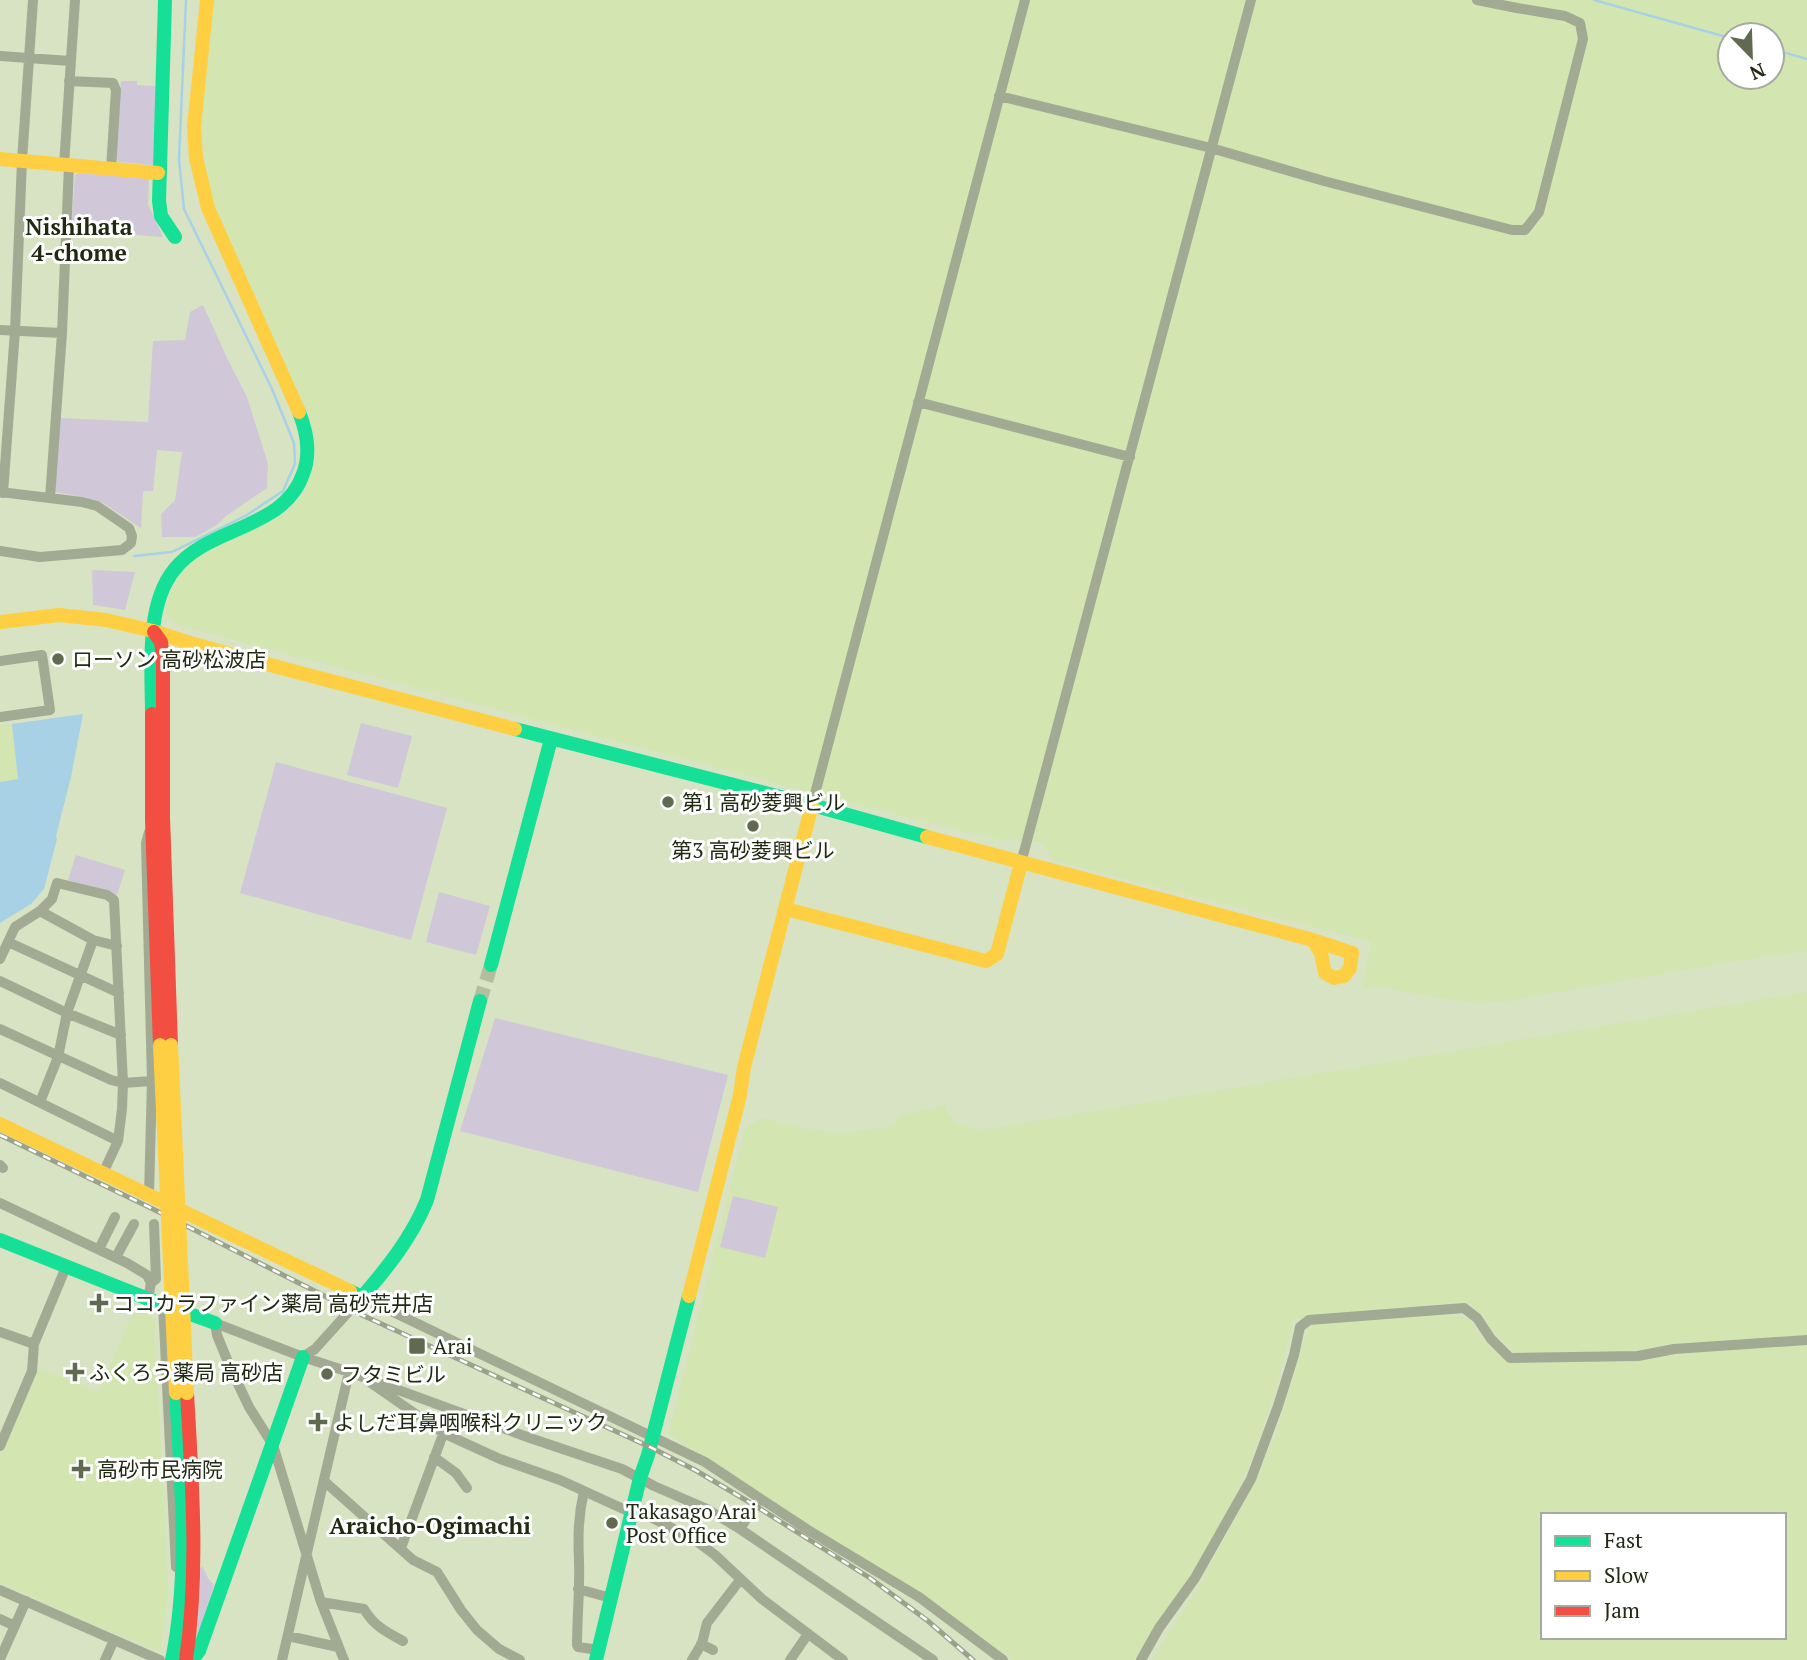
<svg xmlns="http://www.w3.org/2000/svg" width="1807" height="1660" font-family="'PT Serif','Noto Sans JP',serif">
  <style>
    .built { fill: #d3e5b1; fill-rule: evenodd }
    .green { fill: #d0c8d9 }
    .water { fill: #a8d1e6 }
    .lines { fill: none; stroke-linecap: round; stroke-linejoin: round }
    .stream { stroke: #a8d1e6; stroke-width: 2.5 }
    .secondary-tunnel { stroke: #b3be9f; stroke-width: 14; stroke-dasharray: 14 7; stroke-linecap: butt }
    .street { stroke: #a2aa94; stroke-width: 10 }
    .fast { stroke: #16e098; stroke-width: 14 }
    .slow { stroke: #ffcf43; stroke-width: 14 }
    .jam { stroke: #f24e42; stroke-width: 14 }
    .rail-casing { stroke: #9ba28c; stroke-width: 5 }
    .rail { stroke: #fff; stroke-width: 2.5; stroke-dasharray: 8; stroke-linecap: butt }
    .slow-bridge { stroke: #ffcf43; stroke-width: 14 }
    .poi-dot { fill: #616a50; stroke: #fff; stroke-width: 2.5 }
    .labels { text-anchor: middle; dominant-baseline: central; stroke-width: 6; stroke-linejoin: round; paint-order: stroke }
    .poi-label { font-size: 21px; fill: #212912; stroke: #fff; text-anchor: start }
    .neighbourhood-label { font-size: 23px; font-weight: bold; fill: #212912; stroke: #fff }
  </style>
  <rect width="100%" height="100%" fill="#d7e3c2"/>
  <path class="built" d="M 211,0 L 1807,0 L 1807,951 L 1736,961 L 1507,1001 L 1476,1003 L 1417,994 L 1384,987 L 1362,988 L 1372,942 L 1053,860 L 1042,842 L 996,839 L 844,801 L 178,625 L 165,613 L 168,597 L 188,563 L 217,546 L 288,511 L 303,494 L 315,463 L 314,432 L 213,201 L 202,155 L 201,134 ZM 1730,35 L 1772,35 L 1772,77 L 1730,77 Z
    M 12,724 L 19,779 L 0,782 L 0,726 Z
    M 1807,992 L 1807,1335 L 1668,1344 L 1641,1350 L 1519,1354 L 1500,1339 L 1471,1303 L 1453,1302 L 1294,1319 L 1275,1391 L 1251,1461 L 1238,1490 L 1202,1557 L 1134,1660 L 1013,1660 L 939,1606 L 767,1499 L 669,1434 L 745,1129 L 762,1118 L 806,1129 L 845,1133 L 888,1127 L 897,1123 L 901,1115 L 946,1105 L 948,1115 L 954,1117 L 954,1123 L 982,1130 Z
    M 136,1307 L 151,1315 L 154,1321 L 167,1568 L 168,1591 L 160,1651 L 87,1622 L 0,1582 L 0,1455 L 40,1368 L 98,1392 Z
    M 1451,1315 L 1468,1318 L 1486,1343 L 1511,1364 L 1635,1359 L 1667,1352 L 1807,1341 L 1807,1660 L 1151,1660 L 1202,1582 L 1209,1567 L 1253,1487 L 1276,1434 L 1308,1329 L 1314,1324 ZM 1543,1515 L 1784,1515 L 1784,1637 L 1543,1637 Z"/>
  <path class="green" d="M 121,81 L 137,81 L 137,85 L 156,86 L 153,165 L 118,162 L 116,159 Z
    M 79,173 L 149,178 L 148,204 L 163,237 L 71,230 L 75,175 Z
    M 203,305 L 228,360 L 247,397 L 268,464 L 267,488 L 226,516 L 217,525 L 195,537 L 162,537 L 161,514 L 175,500 L 182,452 L 157,450 L 153,491 L 143,491 L 141,528 L 103,503 L 78,496 L 55,492 L 59,418 L 148,422 L 153,341 L 185,340 L 190,312 Z
    M 92,570 L 135,572 L 125,610 L 93,605 Z
    M 361,723 L 412,736 L 398,788 L 347,775 Z
    M 276,762 L 447,808 L 411,940 L 240,893 Z
    M 76,855 L 125,870 L 117,895 L 68,880 Z
    M 439,892 L 490,906 L 476,955 L 426,942 Z
    M 495,1018 L 728,1075 L 698,1192 L 460,1131 Z
    M 733,1196 L 778,1207 L 765,1258 L 720,1247 Z
    M 203,1567 L 208,1578 L 214,1585 L 196,1641 L 198,1623 L 200,1568 Z"/>
  <path class="water" d="M 83,714 L 71,777 L 56,836 L 57,839 L 44,889 L 31,904 L 0,923 L 0,782 L 18,779 L 12,724 Z"/>
  <g class="lines">
    <path class="stream" d="M 1594,0 L 1730,38
      M 1772,49 L 1807,59
      M 134,556 L 172,552 L 247,515 L 283,491 L 295,464 L 294,443 L 272,389 L 184,209 L 179,159 L 186,0"/>
    <path class="secondary-tunnel" d="M 480,1001 L 491,965"/>
    <path class="street" d="M 0,56 L 70,61
      M 69,81 L 113,83 L 116,90 L 111,169
      M 999,96 L 1211,148 L 1324,181 L 1512,230 L 1525,230 L 1539,212 L 1583,39 L 1580,23 L 1565,16 L 1517,8 L 1477,0
      M 64,165 L 75,0
      M 0,330 L 62,333
      M 918,402 L 1130,457
      M 0,492 L 82,502 L 97,506 L 129,528 L 132,536 L 131,543 L 122,550 L 40,557 L 0,551
      M 3,493 L 15,331 L 22,161 L 33,0
      M 50,498 L 62,333 L 69,165
      M 0,661 L 42,655 L 50,710 L 0,717
      M 812,805 L 1025,0
      M 149,832 L 146,843 L 152,1081 L 149,1195
      M 1021,863 L 1251,0
      M 40,911 L 93,940 L 117,946
      M 8,942 L 119,993
      M 0,959 L 15,927 L 40,911 L 52,899 L 57,883 L 107,895 L 114,900 L 123,1083 L 122,1109 L 118,1141 L 103,1173
      M 0,981 L 67,1013 L 121,1035
      M 0,1029 L 111,1080 L 123,1083 L 152,1081
      M 0,1083 L 118,1141
      M 40,1102 L 58,1057 L 67,1013 L 93,940
      M 0,1165 L 3,1168
      M 0,1203 L 127,1263 L 147,1275 L 151,1283
      M 99,1249 L 115,1217
      M 116,1257 L 134,1224
      M 148,1299 L 151,1283 L 156,1279 L 154,1224
      M 163,1304 L 176,1567
      M 0,1332 L 34,1344
      M 303,1357 L 315,1349 L 362,1297 L 705,1462 L 808,1530 L 919,1597 L 1003,1660
      M 368,1381 L 443,1433 L 500,1459 L 560,1480 L 632,1513
      M 0,1446 L 32,1371 L 34,1344 L 66,1267
      M 434,1457 L 456,1473 L 467,1488
      M 324,1481 L 413,1560 L 437,1572 L 461,1610 L 477,1630 L 499,1649 L 520,1660
      M 584,1491 C 578,1517 578,1536 579,1562 C 580,1590 577,1618 577,1645 L 578,1647 L 599,1650
      M 633,1508 L 695,1540 L 715,1555 L 762,1599 L 843,1660
      M 740,1529 L 759,1499
      M 401,1548 L 452,1410
      M 578,1589 L 611,1598
      M 0,1590 L 160,1660
      M 321,1602 L 364,1609 C 374,1626 386,1632 403,1641
      M 0,1619 L 15,1626
      M 288,1636 L 338,1647
      M 701,1644 L 713,1650
      M 0,1659 L 26,1601
      M 105,1660 L 114,1640
      M 282,1660 L 349,1372
      M 344,1660 L 321,1602 L 273,1445 L 249,1407 L 230,1367 L 217,1335 L 215,1323 L 303,1357 L 349,1372 L 530,1438 L 622,1469 L 654,1486 L 707,1509 L 740,1529 L 933,1660
      M 692,1660 L 702,1643 L 707,1623 L 740,1580
      M 790,1660 L 808,1634
      M 1141,1660 L 1159,1628 L 1195,1578 L 1251,1479 L 1278,1406 L 1294,1355 L 1300,1327 L 1309,1320 L 1464,1308 L 1477,1318 L 1491,1339 L 1510,1358 L 1638,1356 L 1674,1349 L 1807,1340"/>
    <path class="fast" d="M 165,0 L 159,201 L 161,216 L 175,237
      M 152,714 C 152,670 145,606 174,570 C 208,526 284,530 303,474 C 311,454 307,432 299,412
      M 515,729 L 812,805 L 927,837
      M 491,965 L 551,739
      M 0,1240 L 148,1299 L 215,1323
      M 350,1291 L 362,1297 C 388,1267 412,1237 427,1200 L 480,1001
      M 172,1660 C 190,1573 181,1481 176,1393
      M 192,1660 L 199,1651 L 303,1357
      M 596,1660 L 640,1478 L 648,1455 L 689,1296"/>
    <path class="slow" d="M 207,0 L 194,127 L 196,158 L 208,208 L 299,412
      M 0,159 L 158,173
      M 0,622 L 59,615 L 106,620 L 153,631 L 190,643 L 285,669 L 515,729
      M 927,837 L 1313,940 L 1352,953 L 1350,968 L 1344,976 L 1334,978 L 1325,973 L 1321,953 L 1313,940
      M 786,909 L 986,961 L 997,954 L 1021,863
      M 0,1124 L 350,1291
      M 689,1296 L 740,1095 L 744,1067 L 812,805"/>
    <path class="jam" d="M 154,632 L 161,642 L 163,657 L 163,817 L 171,1045
      M 152,714 L 152,820 L 160,1045
      M 186,1660 C 199,1571 192,1483 187,1393"/>
    <g class="rail-casing">
      <path id="rail" d="M 0,1135 L 157,1211 L 362,1315 L 650,1447 L 695,1470 L 754,1505 L 870,1578 L 928,1621 L 973,1660"/>
    </g>
    <use href="#rail" class="rail"/>
    <path class="slow-bridge" d="M 160,1045 L 176,1393
      M 171,1045 L 187,1393"/>
  </g>
  <g class="poi-dot">
    <circle cx="58" cy="659" r="7"/>
    <circle cx="668" cy="802" r="7"/>
    <circle cx="753" cy="826" r="7"/>
    <path d="M95.5 1292.5h7v7h7v7h-7v7h-7v-7h-7v-7h7z"/>
    <rect x="408" y="1337" width="18" height="18" rx="3.5"/>
    <path d="M71.5 1361.5h7v7h7v7h-7v7h-7v-7h-7v-7h7z"/>
    <circle cx="327" cy="1374" r="7"/>
    <path d="M314.5 1411.5h7v7h7v7h-7v7h-7v-7h-7v-7h7z"/>
    <path d="M77.5 1458.5h7v7h7v7h-7v7h-7v-7h-7v-7h7z"/>
    <circle cx="612" cy="1523" r="7"/>
  </g>
  <g class="labels">
    <g class="poi-label">
      <text x="72" y="659">ローソン 高砂松波店</text>
      <text x="682" y="802">第1 高砂菱興ビル</text>
      <text x="753" y="850" text-anchor="middle">第3 高砂菱興ビル</text>
      <text x="113" y="1303">ココカラファイン薬局 高砂荒井店</text>
      <text x="433" y="1346">Arai</text>
      <text x="89" y="1372">ふくろう薬局 高砂店</text>
      <text x="341" y="1374">フタミビル</text>
      <text x="334" y="1422">よしだ耳鼻咽喉科クリニック</text>
      <text x="97" y="1469">高砂市民病院</text>
      <text x="626" y="1511">Takasago Arai<tspan x="626" dy="24">Post Office</tspan></text>
    </g>
    <g class="neighbourhood-label">
      <text x="79" y="226">Nishihata<tspan x="79" dy="26">4-chome</tspan></text>
      <text x="430" y="1525">Araicho-Ogimachi</text>
    </g>
  </g>
  <rect x="1541" y="1513" width="245" height="126" fill="#ffffff" stroke="#a6a9a0" stroke-width="2"/>
  <rect x="1555" y="1536" width="35" height="10" fill="#16e098" stroke="#a6a9a0" stroke-width="2"/>
  <text x="1604" y="1548" font-size="21" fill="#212912">Fast</text>
  <rect x="1555" y="1571" width="35" height="10" fill="#ffcf43" stroke="#a6a9a0" stroke-width="2"/>
  <text x="1604" y="1583" font-size="21" fill="#212912">Slow</text>
  <rect x="1555" y="1606" width="35" height="10" fill="#f24e42" stroke="#a6a9a0" stroke-width="2"/>
  <text x="1604" y="1618" font-size="21" fill="#212912">Jam</text>
  <g transform="translate(1751 56) rotate(157)"><circle r="33" fill="#ffffff" stroke="#a6a9a0" stroke-width="2"/>
  <path d="M0-5L12 26L0 18L-12 26Z" fill="#616a50"/>
  <text y="-10" font-size="19" font-weight="bold" text-anchor="middle" fill="#212912">N</text>
  </g>
</svg>
